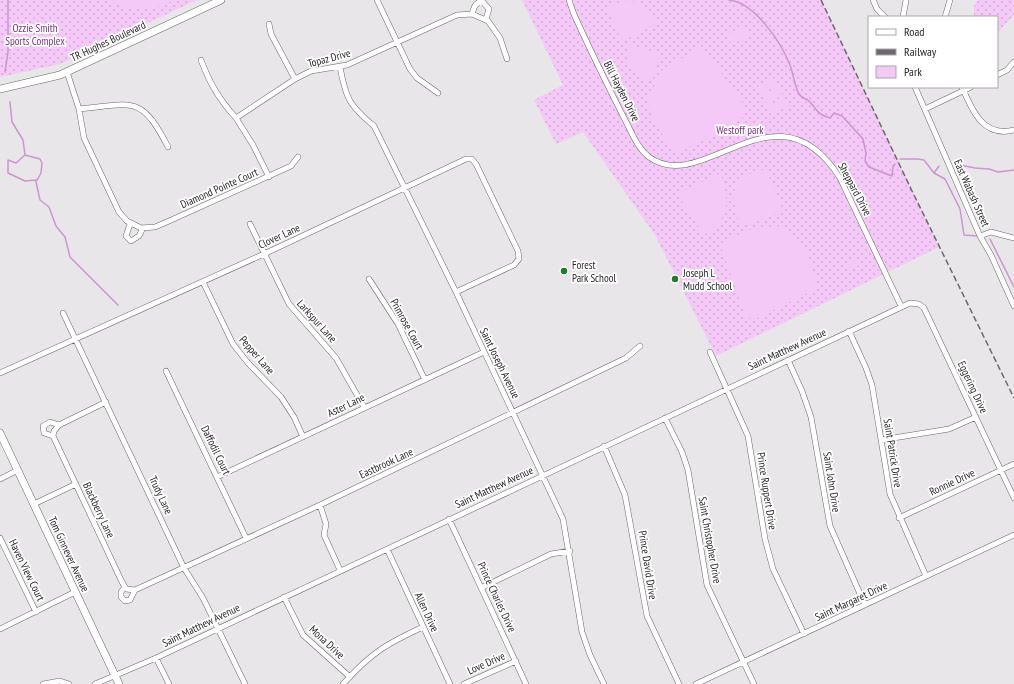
<svg xmlns="http://www.w3.org/2000/svg" width="1014" height="684" font-family="'PT Sans Narrow',sans-serif">
  <style>
    .green { fill: url(#green-dots) }
    .pitch { fill: #f4c8f7 }
    .lines { fill: none; stroke-linecap: round; stroke-linejoin: round }
    .stream { stroke: #cc95d0; stroke-width: 1.5 }
    .street-casing { stroke: #676567; stroke-width: 6 }
    .secondary-casing { stroke: #676567; stroke-width: 8 }
    .street { stroke: #fff; stroke-width: 5 }
    .secondary { stroke: #fff; stroke-width: 7 }
    .rail { stroke: #6b696b; stroke-width: 1.5; stroke-dasharray: 6 3; stroke-linecap: butt }
    .poi-dot { fill: #237b2a; stroke: #fff; stroke-width: 1.5 }
    .labels { text-anchor: middle; dominant-baseline: central; stroke-width: 3.5; stroke-linejoin: round; paint-order: stroke }
    .park-label { font-size: 11px; fill: #75337b; stroke: #fff }
    .street-label { font-size: 11px; fill: #272627; stroke: #fff }
    .poi-label { font-size: 11px; fill: #272627; stroke: #fff; text-anchor: start }
  </style>
  <defs>
    <pattern id="green-dots" width="8" height="8" patternUnits="userSpaceOnUse"><rect width="8" height="8" fill="#f4c8f7"/><path d="M2 2h.1M6 6h.1" fill="none" stroke="#d1acd4" stroke-width="1.8" stroke-linecap="round"/></pattern>
  </defs>
  <rect width="100%" height="100%" fill="#e9e6e9"/>
  <path class="green" d="M 0,0 L 197,0 L 60,64 L 0,77 Z
    M 522,0 L 821,0 L 939,247 L 716,356 L 655,235 L 583,132 L 556,144 L 534,100 L 563,85 Z
    M 978,0 L 1014,0 L 1014,15 L 997,33 L 997,17 L 974,17 L 974,6 Z"/>
  <path class="pitch" d="M 106,0 L 174,0 C 152,12 129,11 106,0 Z
    M 632,1 C 645,5 651,10 658,22 L 626,40 L 620,38 L 608,9 L 620,2 Z
    M 743,25 L 749,35 L 732,45 L 726,36 Z
    M 629,45 L 660,53 L 653,80 C 632,79 626,64 629,45 Z
    M 702,46 L 745,106 L 742,119 L 720,133 L 677,152 L 665,139 L 651,114 L 648,98 L 662,70 Z
    M 775,78 L 779,86 L 761,93 L 758,85 Z
    M 780,88 L 783,96 L 765,103 L 762,95 Z
    M 784,99 L 787,107 L 770,114 L 766,106 Z
    M 766,169 L 783,211 L 741,227 C 729,195 728,177 766,169 Z
    M 721,173 C 728,202 732,218 704,235 L 679,197 L 681,192 Z
    M 781,226 L 806,247 L 818,288 L 754,320 L 745,316 L 720,244 L 752,229 Z
    M 857,258 L 860,265 L 851,269 L 847,263 Z"/>
  <g class="lines">
    <path class="stream" d="M 729,0 C 754,2 781,42 790,65 C 793,72 795,88 799,94 C 801,97 806,99 809,101 C 818,110 816,114 830,118 L 834,113 L 842,116 L 863,139 L 866,153 L 865,161 L 869,167 L 892,176 L 893,166 L 895,164
      M 5,72 L 8,52 L 8,0
      M 10,102 L 12,122 L 23,140 L 25,155 L 40,159 L 42,163 L 41,173 L 36,182 L 40,200 L 49,207 L 56,226 L 65,237 L 70,257 L 118,305
      M 25,155 L 16,163 L 8,160 L 8,173 L 25,181 L 36,180
      M 900,159 L 918,159 L 924,160 L 934,173 L 945,179 L 960,209 L 964,235 L 978,236
      M 960,165 L 975,168 L 989,169 L 998,172 L 1014,170
      M 934,173 L 939,166
      M 990,239 L 1014,287"/>
    <g class="street-casing">
      <path id="street" d="M 377,0 L 410,69 L 417,78 L 438,93
        M 569,0 L 573,12 C 588,46 605,80 622,114 C 630,128 636,147 649,157 C 704,197 776,77 840,178 L 901,306
        M 873,0 L 877,9 L 885,17
        M 472,14 C 474,7 475,3 482,1 L 489,9 L 486,19
        M 903,17 L 906,0
        M 945,17 L 950,0
        M 269,24 L 271,34 L 295,79
        M 201,60 C 210,84 219,99 236,118
        M 340,67 C 346,99 349,105 374,126 L 456,292 L 563,519 L 582,632 L 590,655 L 604,684
        M 67,72 L 79,109 L 84,138 L 119,212 L 127,221 L 141,228 L 155,227 L 169,221 L 291,166 L 298,157
        M 997,75 L 1007,70 L 1014,62
        M 915,87 L 980,236 L 991,255 L 1014,306
        M 962,87 C 972,110 983,138 1014,130
        M 79,109 C 133,104 141,94 168,147
        M 925,109 L 971,87
        M 269,177 L 253,145 L 236,118 L 295,79 L 311,71 L 347,65 L 457,15 L 472,14 L 488,21 L 500,38 L 507,59
        M 130,224 L 126,236 L 131,241 L 139,236 L 143,228
        M 250,224 L 289,304 L 336,358 L 364,407
        M 980,236 L 991,232 L 1014,238
        M 369,279 L 398,324 L 425,380
        M 203,282 L 233,344 L 248,363 L 281,397 L 294,417 L 303,437
        M 63,313 L 184,568 L 203,598 L 245,684
        M 849,331 L 866,368 L 872,385 L 890,494 L 926,576
        M 710,352 L 748,436 L 765,539 L 773,569 L 804,634
        M 788,360 L 802,391 L 811,417 L 830,526 L 865,605
        M 166,371 L 246,538
        M 0,373 L 264,254 L 466,159 L 472,159 L 476,164 L 518,251 L 519,259 L 514,265 L 456,292
        M 106,402 L 59,425 L 54,431 L 53,436 L 122,582 L 126,589 L 135,590 L 320,505 L 626,358 L 640,346
        M 665,418 L 682,452 L 688,470 L 707,585 L 754,684
        M 53,436 L 44,433 L 43,426 L 50,422 L 59,425
        M 881,440 L 949,429 L 976,417
        M 604,446 L 625,495 L 647,616 L 679,684
        M 217,477 L 484,352
        M 0,479 L 18,470
        M 34,504 L 76,484
        M 320,505 L 326,524 L 324,535 L 340,570
        M 899,518 L 1014,464
        M 449,519 L 526,684
        M 0,538 L 36,612
        M 387,549 L 450,684
        M 125,587 L 121,592 L 121,597 L 125,601 L 130,600 L 135,590
        M 481,588 L 551,554 L 570,551
        M 284,597 L 303,635 L 350,677
        M 0,629 L 75,592
        M 156,658 L 169,684
        M 43,684 L 60,681 L 69,684
        M 95,684 L 156,658 L 910,303 L 919,304 L 924,308 L 1014,498
        M 343,684 C 371,653 386,644 423,627
        M 464,684 L 516,661
        M 696,684 L 1014,535"/>
    </g>
    <g class="secondary-casing">
      <path id="secondary" d="M 0,89 L 60,75 L 221,0
        M 0,433 L 119,684"/>
    </g>
    <use href="#street" class="street"/>
    <use href="#secondary" class="secondary"/>
    <path class="rail" d="M 821,0 L 912,191 L 1014,398"/>
  </g>
  <g class="poi-dot">
    <circle cx="564" cy="271" r="4"/>
    <circle cx="675" cy="279" r="4"/>
  </g>
  <g class="labels">
    <g class="park-label">
      <text x="35" y="28">Ozzie Smith<tspan x="35" dy="13">Sports Complex</tspan></text>
      <text x="740" y="130">Westoff park</text>
    </g>
    <g class="street-label">
      <text transform="translate(108 41) rotate(-25)">TR Hughes Boulevard</text>
      <text transform="translate(329 58) rotate(-15)">Topaz Drive</text>
      <text transform="translate(622 91) rotate(63)">Bill Hayden Drive</text>
      <text transform="translate(219 188) rotate(-24)">Diamond Pointe Court</text>
      <text transform="translate(855 189) rotate(62)">Sheppard Drive</text>
      <text transform="translate(972 193) rotate(66)">East Wabash Street</text>
      <text transform="translate(279 236) rotate(-25)">Clover Lane</text>
      <text transform="translate(317 321) rotate(48)">Larkspur Lane</text>
      <text transform="translate(407 324) rotate(61)">Primrose Court</text>
      <text transform="translate(787 349) rotate(-25)">Saint Matthew Avenue</text>
      <text transform="translate(257 355) rotate(49)">Pepper Lane</text>
      <text transform="translate(500 363) rotate(64)">Saint Joseph Avenue</text>
      <text transform="translate(973 387) rotate(65)">Eggering Drive</text>
      <text transform="translate(346 405) rotate(-26)">Aster Lane</text>
      <text transform="translate(216 450) rotate(64)">Daffodil Court</text>
      <text transform="translate(893 453) rotate(81)">Saint Patrick Drive</text>
      <text transform="translate(386 463) rotate(-25)">Eastbrook Lane</text>
      <text transform="translate(832 482) rotate(81)">Saint John Drive</text>
      <text transform="translate(952 482) rotate(-25)">Ronnie Drive</text>
      <text transform="translate(494 487) rotate(-25)">Saint Matthew Avenue</text>
      <text transform="translate(767 491) rotate(81)">Prince Ruppert Drive</text>
      <text transform="translate(161 495) rotate(65)">Trudy Lane</text>
      <text transform="translate(99 510) rotate(65)">Blackberry Lane</text>
      <text transform="translate(710 540) rotate(80)">Saint Christopher Drive</text>
      <text transform="translate(69 554) rotate(65)">Tom Ginnever Avenue</text>
      <text transform="translate(648 565) rotate(81)">Prince David Drive</text>
      <text transform="translate(27 570) rotate(64)">Haven View Court</text>
      <text transform="translate(497 597) rotate(65)">Prince Charles Drive</text>
      <text transform="translate(851 601) rotate(-25)">Saint Margaret Drive</text>
      <text transform="translate(427 612) rotate(65)">Allen Drive</text>
      <text transform="translate(201 625) rotate(-26)">Saint Matthew Avenue</text>
      <text transform="translate(327 642) rotate(43)">Mona Drive</text>
      <text transform="translate(486 663) rotate(-24)">Love Drive</text>
    </g>
    <g class="poi-label">
      <text x="572" y="265">Forest<tspan x="572" dy="13">Park School</tspan></text>
      <text x="683" y="273">Joseph L<tspan x="683" dy="13">Mudd School</tspan></text>
    </g>
  </g>
  <rect x="868" y="16" width="130" height="72" fill="#ffffff" stroke="#a9a8a9"/>
  <rect x="876" y="29" width="20" height="6" fill="#ffffff" stroke="#a9a8a9"/>
  <text x="904" y="36" font-size="12" fill="#272627">Road</text>
  <rect x="876" y="49" width="20" height="6" fill="#6b696b" stroke="#a9a8a9"/>
  <text x="904" y="56" font-size="12" fill="#272627">Railway</text>
  <rect x="876" y="66" width="20" height="12" fill="#f4c8f7" stroke="#a9a8a9"/>
  <text x="904" y="76" font-size="12" fill="#272627">Park</text>
</svg>
